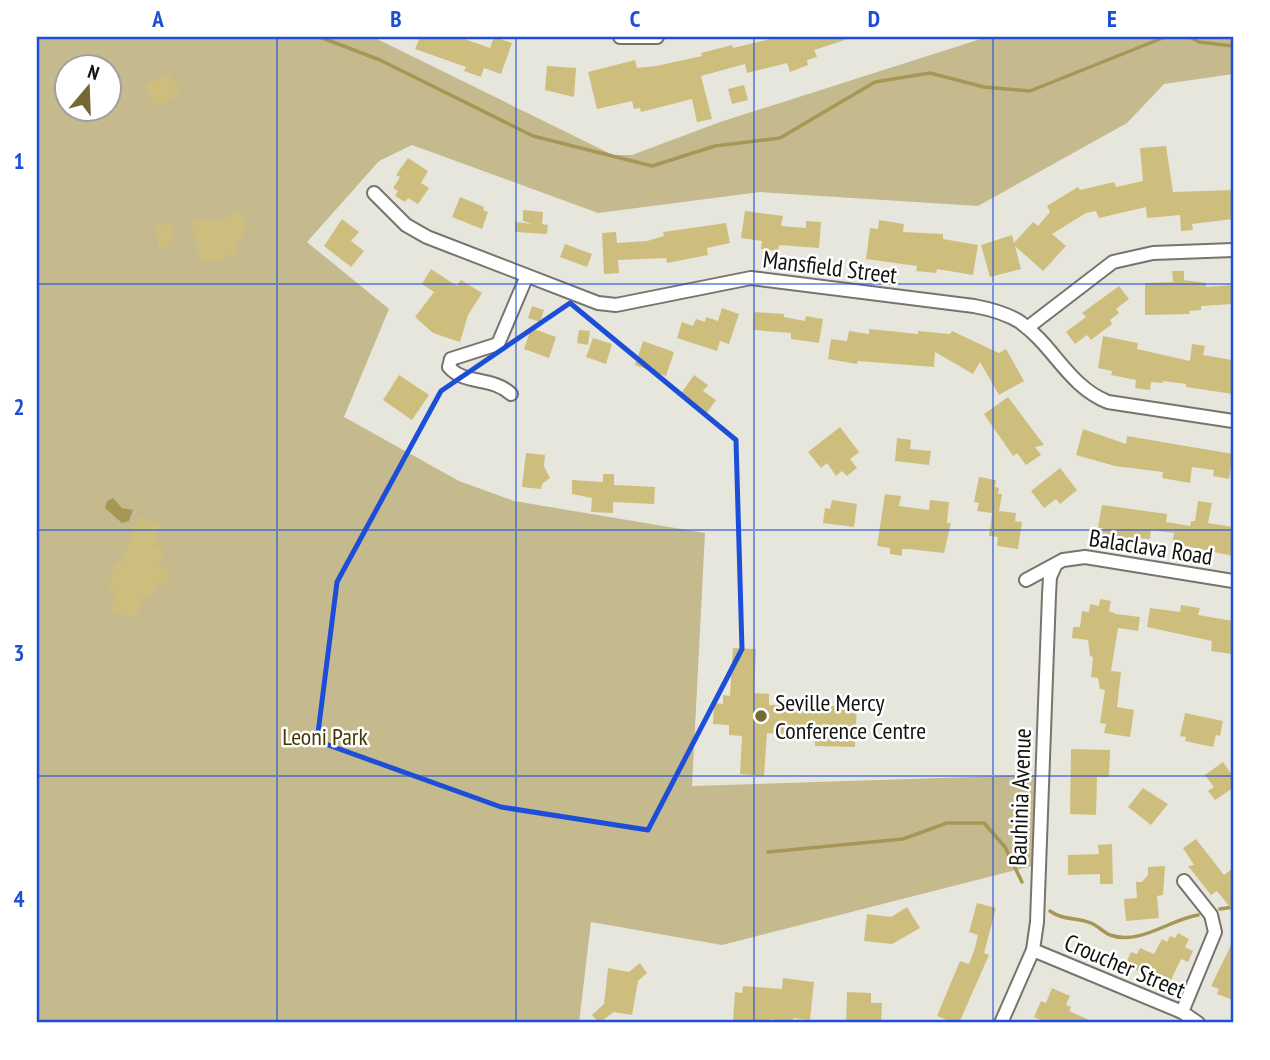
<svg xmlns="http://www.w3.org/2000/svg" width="1270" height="1060" font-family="'PT Sans Narrow',sans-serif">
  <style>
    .green { fill: #c5ba8e; fill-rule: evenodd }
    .water { fill: #a69757 }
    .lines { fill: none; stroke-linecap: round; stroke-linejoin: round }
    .stream { stroke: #a69757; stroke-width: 3.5 }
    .building { fill: #cebe7e }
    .minor-casing { stroke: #76746d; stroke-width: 16 }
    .minor { stroke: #fff; stroke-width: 12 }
    .marked { fill: none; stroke: #1d4ed8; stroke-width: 5; stroke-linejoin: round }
    .grid { fill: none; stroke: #1d4ed8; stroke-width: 2; stroke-opacity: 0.55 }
    .poi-dot { fill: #746835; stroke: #fff; stroke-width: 2.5 }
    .labels { text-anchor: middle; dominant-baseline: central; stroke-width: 5; stroke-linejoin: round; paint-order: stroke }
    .street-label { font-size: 24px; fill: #12120f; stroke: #fff }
    .poi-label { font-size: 24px; fill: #12120f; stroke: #fff; text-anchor: start }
    .park-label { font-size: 24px; fill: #433701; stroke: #fff }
    .neatline { fill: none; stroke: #1d4ed8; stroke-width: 2.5 }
    .grid-label { font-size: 23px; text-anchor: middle; font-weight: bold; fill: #1d4ed8 }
  </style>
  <rect width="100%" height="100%" fill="#e7e6dd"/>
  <path class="green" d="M 37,37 L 373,37 L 613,155 L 632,155 L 720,122 L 987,37 L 1233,37 L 1233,74 L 1164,84 L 1127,123 L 978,206 L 760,192 L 598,213 L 412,145 L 379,161 L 307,242 L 389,309 L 344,417 L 459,481 L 514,501 L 705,533 L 692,786 L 1035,775 L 1032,866 L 722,945 L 591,922 L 579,1023 L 37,1023 ZM 66,66 L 108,66 L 108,108 L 66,108 Z"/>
  <path class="water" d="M 113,498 L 122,508 L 133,510 L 129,521 L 122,523 L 105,508 L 107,501 Z"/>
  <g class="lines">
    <path class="stream" d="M 320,37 L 380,60 L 533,136 L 652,166 L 715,146 L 780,138 L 875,82 L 930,73 L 984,87 L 1030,91 L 1165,37
      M 1190,37 L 1199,42 L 1233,46
      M 768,852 L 903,839 L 947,823 L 984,823 L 1005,847 L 1022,882
      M 1220,909 L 1233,907
      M 1050,911 C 1064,921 1076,917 1091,923 C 1098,926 1103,932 1110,935 C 1139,946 1171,919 1198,915"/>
  </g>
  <path class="building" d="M 420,37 L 459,37 L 490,48 L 494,37 L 512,43 L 501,74 L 484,68 L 481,77 L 464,71 L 466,67 L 415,49 Z
    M 778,37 L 848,37 L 848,39 L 814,50 L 817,57 L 807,60 L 808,65 L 790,72 L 787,63 L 747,73 L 745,64 L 701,76 L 712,119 L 697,122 L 692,99 L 641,112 L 640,108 L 634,109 L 632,101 L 597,109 L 588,72 L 635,60 L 637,68 L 656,66 L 702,56 L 701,53 L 732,45 L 733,48 Z
    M 547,66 L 576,68 L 574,97 L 545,90 Z
    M 168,72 L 180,93 L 157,107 L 145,86 Z
    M 744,85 L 748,100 L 732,104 L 728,89 Z
    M 1166,146 L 1173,192 L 1233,190 L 1233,219 L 1192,224 L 1193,230 L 1181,231 L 1180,215 L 1147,218 L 1146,207 L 1099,218 L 1096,211 L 1086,213 L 1052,234 L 1066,246 L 1043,271 L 1015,246 L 1021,269 L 990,277 L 981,245 L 1012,235 L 1014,243 L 1033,222 L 1038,226 L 1050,212 L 1047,206 L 1078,187 L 1080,190 L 1114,182 L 1116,187 L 1143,181 L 1140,148 Z
    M 408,158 L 428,171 L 421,183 L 429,188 L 418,204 L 408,198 L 405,202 L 395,196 L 398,191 L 393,188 L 400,177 L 396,175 Z
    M 460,197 L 484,207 L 483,210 L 488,212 L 482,229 L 452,217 Z
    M 523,210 L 543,212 L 542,224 L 548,225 L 547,234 L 515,232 L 515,222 L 532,224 L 523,221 Z
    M 745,211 L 783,216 L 781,226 L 806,228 L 806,221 L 821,222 L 819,248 L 779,245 L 778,251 L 761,249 L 762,241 L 741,238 Z
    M 239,212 L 247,229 L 240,232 L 243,240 L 234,243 L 238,253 L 215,262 L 198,260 L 199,251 L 190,223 L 209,217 L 210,223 Z
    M 342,219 L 359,232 L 351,241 L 364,251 L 351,267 L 324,246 Z
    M 879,220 L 904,224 L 903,232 L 943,234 L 943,239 L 978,245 L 973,275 L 937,269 L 936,273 L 916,271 L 917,266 L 866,259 L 870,228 L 878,229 Z
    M 726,223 L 730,243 L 707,248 L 708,255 L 667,263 L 666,258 L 618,260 L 619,273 L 604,274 L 602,233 L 616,232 L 617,243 L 647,241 L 664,236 L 663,232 Z
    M 172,224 L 173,242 L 169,242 L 169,247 L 159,248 L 156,225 Z
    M 565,244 L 592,254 L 587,267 L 560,257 Z
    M 431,269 L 457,286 L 461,280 L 482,293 L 468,315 L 460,342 L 433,333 L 415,317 L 434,292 L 422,284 Z
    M 1172,271 L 1184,271 L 1184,280 L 1206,283 L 1206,287 L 1233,285 L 1233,304 L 1201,306 L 1201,310 L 1189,311 L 1190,314 L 1145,315 L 1145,283 L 1173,282 Z
    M 1119,286 L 1129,299 L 1116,309 L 1119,313 L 1110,320 L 1112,324 L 1091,340 L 1087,335 L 1075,344 L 1066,332 L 1086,317 L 1082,313 Z
    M 532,306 L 544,310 L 540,322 L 528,318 Z
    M 722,308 L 739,314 L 729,344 L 720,341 L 717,351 L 677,338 L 682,322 L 693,326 L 696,319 L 705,322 L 706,317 L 718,321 Z
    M 754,312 L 784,314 L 784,317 L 805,321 L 806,316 L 823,319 L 819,343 L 791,339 L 791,333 L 753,330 Z
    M 531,328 L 556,337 L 549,358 L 524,349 Z
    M 869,329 L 918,334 L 918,331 L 950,334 L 952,331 L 999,353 L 1006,349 L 1024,381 L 999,395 L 980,362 L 973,374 L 935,352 L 934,367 L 858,361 L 857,364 L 828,359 L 831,339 L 847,341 L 849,331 L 869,334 Z
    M 579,330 L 590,331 L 588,345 L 577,343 Z
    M 1103,336 L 1138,343 L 1137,349 L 1190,361 L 1192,344 L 1205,346 L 1203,355 L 1232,360 L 1233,394 L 1186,387 L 1186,384 L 1163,381 L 1163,383 L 1151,382 L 1150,390 L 1135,388 L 1136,380 L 1111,375 L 1112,371 L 1098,368 Z
    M 593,338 L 612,344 L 606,364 L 586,357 Z
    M 643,341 L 674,352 L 666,376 L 635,365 Z
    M 399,375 L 429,395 L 412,420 L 383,400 Z
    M 694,375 L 708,385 L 703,391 L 716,400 L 706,414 L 680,395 Z
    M 1008,397 L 1044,445 L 1035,447 L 1041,455 L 1026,465 L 1017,453 L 1013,456 L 984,414 Z
    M 840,427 L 859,452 L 850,459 L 857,468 L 847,476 L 842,471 L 836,476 L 827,463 L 821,468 L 808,452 Z
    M 1083,429 L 1126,444 L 1127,436 L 1233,454 L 1229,479 L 1213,476 L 1214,470 L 1192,467 L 1190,483 L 1162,478 L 1163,472 L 1115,466 L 1076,455 Z
    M 897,438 L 911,440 L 910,449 L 931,451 L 929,465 L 895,461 Z
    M 526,453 L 545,455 L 544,466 L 550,478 L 542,484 L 541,489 L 522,487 Z
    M 1060,468 L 1077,490 L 1060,504 L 1056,499 L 1044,508 L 1031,491 Z
    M 603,474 L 614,474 L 614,485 L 655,487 L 654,504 L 613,502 L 613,513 L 591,512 L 592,498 L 572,494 L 572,480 L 603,482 Z
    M 979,477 L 996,480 L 995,487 L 999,488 L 998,494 L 1002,494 L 999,511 L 1016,513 L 1015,521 L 1022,522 L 1018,549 L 997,546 L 998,537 L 989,536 L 992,513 L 977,511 L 979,503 L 974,502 Z
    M 885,494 L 901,496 L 899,506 L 929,510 L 930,500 L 949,502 L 947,523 L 951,523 L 944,553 L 909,549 L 902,549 L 902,556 L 890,554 L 890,548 L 877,546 Z
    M 832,500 L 857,504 L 854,527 L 823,523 L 825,508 L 830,509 Z
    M 1198,501 L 1212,503 L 1208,523 L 1233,527 L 1233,556 L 1172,543 L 1174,533 L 1151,530 L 1150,539 L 1128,538 L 1102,534 L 1103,528 L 1098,528 L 1102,505 L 1167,514 L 1166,522 L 1190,526 L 1191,521 L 1195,521 Z
    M 138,517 L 160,524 L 154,546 L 164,549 L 159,567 L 170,570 L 165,585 L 156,583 L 152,598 L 143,595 L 136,618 L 110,611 L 116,592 L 108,590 L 116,563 L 121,564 Z
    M 1100,599 L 1111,601 L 1109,611 L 1116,614 L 1140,617 L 1138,631 L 1118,628 L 1111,671 L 1121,672 L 1117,707 L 1134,710 L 1130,737 L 1104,733 L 1106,724 L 1100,723 L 1105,690 L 1100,689 L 1098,678 L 1091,677 L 1093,657 L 1090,656 L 1088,640 L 1072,638 L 1073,627 L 1080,627 L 1082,611 L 1089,612 L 1090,604 L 1099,606 Z
    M 1181,605 L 1200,608 L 1198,615 L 1233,621 L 1232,654 L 1211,651 L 1212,641 L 1147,627 L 1150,608 L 1180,612 Z
    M 733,648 L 756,649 L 754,693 L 769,694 L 769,705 L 857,706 L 855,747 L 815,746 L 815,736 L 767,733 L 764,776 L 740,774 L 742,736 L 729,735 L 729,725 L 713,724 L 714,703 L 723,704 L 723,695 L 730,696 Z
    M 1185,713 L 1223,721 L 1220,736 L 1216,735 L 1213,747 L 1185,741 L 1186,737 L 1180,736 Z
    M 1071,749 L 1110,750 L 1109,777 L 1097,777 L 1096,815 L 1070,814 Z
    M 1223,762 L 1233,776 L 1233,788 L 1215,800 L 1208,791 L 1214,787 L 1205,775 Z
    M 1143,788 L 1168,804 L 1151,825 L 1128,807 Z
    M 1196,839 L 1224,875 L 1233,868 L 1233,911 L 1217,891 L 1211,895 L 1188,866 L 1194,865 L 1183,848 Z
    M 1112,844 L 1113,884 L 1100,884 L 1100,874 L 1068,875 L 1068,855 L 1099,854 L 1098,845 Z
    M 1165,866 L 1163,895 L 1157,896 L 1159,918 L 1126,921 L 1124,899 L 1137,898 L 1136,882 L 1142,882 L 1148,875 L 1148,867 Z
    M 977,903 L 996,908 L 984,953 L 989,955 L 959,1023 L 954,1023 L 937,1016 L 960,961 L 969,964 L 975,948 L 978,935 L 969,932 Z
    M 907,907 L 920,928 L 892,944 L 864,941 L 867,914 L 891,917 Z
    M 1178,933 L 1189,939 L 1185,947 L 1193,951 L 1188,962 L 1181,959 L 1171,980 L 1164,977 L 1162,981 L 1125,965 L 1131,952 L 1137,954 L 1140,948 L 1154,954 L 1162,939 L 1167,942 L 1170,936 L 1175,938 Z
    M 1233,941 L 1233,1000 L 1217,994 L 1219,989 L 1211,986 Z
    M 640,963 L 647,973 L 638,981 L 632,1015 L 614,1012 L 599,1023 L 592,1015 L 604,1004 L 608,968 L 629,972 Z
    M 783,978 L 814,982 L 810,1020 L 793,1018 L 793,1022 L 770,1019 L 770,1023 L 733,1023 L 735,992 L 742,993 L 743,986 L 782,989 Z
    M 1052,988 L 1070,996 L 1066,1005 L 1071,1007 L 1069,1011 L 1096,1023 L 1048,1023 L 1034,1017 L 1041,1001 L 1046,1003 Z
    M 847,992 L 871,993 L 871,1003 L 882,1003 L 881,1023 L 846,1023 Z"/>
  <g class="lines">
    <g class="minor-casing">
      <path id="minor" d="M 620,37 L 657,37
        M 374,193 L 406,225 L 427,237 L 598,303 L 616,305 L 751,278 L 974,306 C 990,309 1006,313 1020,322 C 1054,346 1068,386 1108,402 L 1233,421
        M 1027,328 L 1113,262 L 1153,253 L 1233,250
        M 511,394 C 492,376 464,385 449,367 L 451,359 L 498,344 L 526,278
        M 1026,580 L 1063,560 L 1085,557 L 1233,581
        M 1033,950 L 1182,1012 L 1198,1023
        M 1182,1012 L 1215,932 L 1211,915 L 1184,881
        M 1001,1023 L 1033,950 L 1037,922 L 1049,595 L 1050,577 L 1055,566"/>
    </g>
    <use href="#minor" class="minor"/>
  </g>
  <path class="marked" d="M 570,303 L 736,440 L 742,649 L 648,830 L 501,807 L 317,741 L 337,582 L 441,391 Z"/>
  <path class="grid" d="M 277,37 L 277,1023M 516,37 L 516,1023M 754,37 L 754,1023M 993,37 L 993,1023M 37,284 L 1233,284M 37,530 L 1233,530M 37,776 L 1233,776"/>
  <circle class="poi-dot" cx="761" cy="716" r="7"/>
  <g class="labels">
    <g class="street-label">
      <text transform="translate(830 267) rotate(7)">Mansfield Street</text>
      <text transform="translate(1151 547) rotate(9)">Balaclava Road</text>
      <text transform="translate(1020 797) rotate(-88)">Bauhinia Avenue</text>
      <text transform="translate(1125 966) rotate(23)">Croucher Street</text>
    </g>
    <g class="poi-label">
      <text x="775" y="702">Seville Mercy<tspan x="775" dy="28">Conference Centre</tspan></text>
    </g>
    <g class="park-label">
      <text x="325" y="736">Leoni Park</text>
    </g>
  </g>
  <rect width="1270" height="1060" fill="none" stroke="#ffffff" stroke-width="77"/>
  <g transform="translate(88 88) rotate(19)"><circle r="33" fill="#ffffff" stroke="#a0a09f" stroke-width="2"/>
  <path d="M0-5L12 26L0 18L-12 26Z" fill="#746835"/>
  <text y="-10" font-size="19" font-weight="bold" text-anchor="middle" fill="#12120f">N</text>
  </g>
  <rect x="38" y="38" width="1194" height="983" class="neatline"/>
  <g class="grid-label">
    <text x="158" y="27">A</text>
    <text x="396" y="27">B</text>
    <text x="635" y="27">C</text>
    <text x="874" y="27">D</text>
    <text x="1112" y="27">E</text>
    <text x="19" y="169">1</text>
    <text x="19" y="415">2</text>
    <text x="19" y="661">3</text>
    <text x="19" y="907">4</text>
  </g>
</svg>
